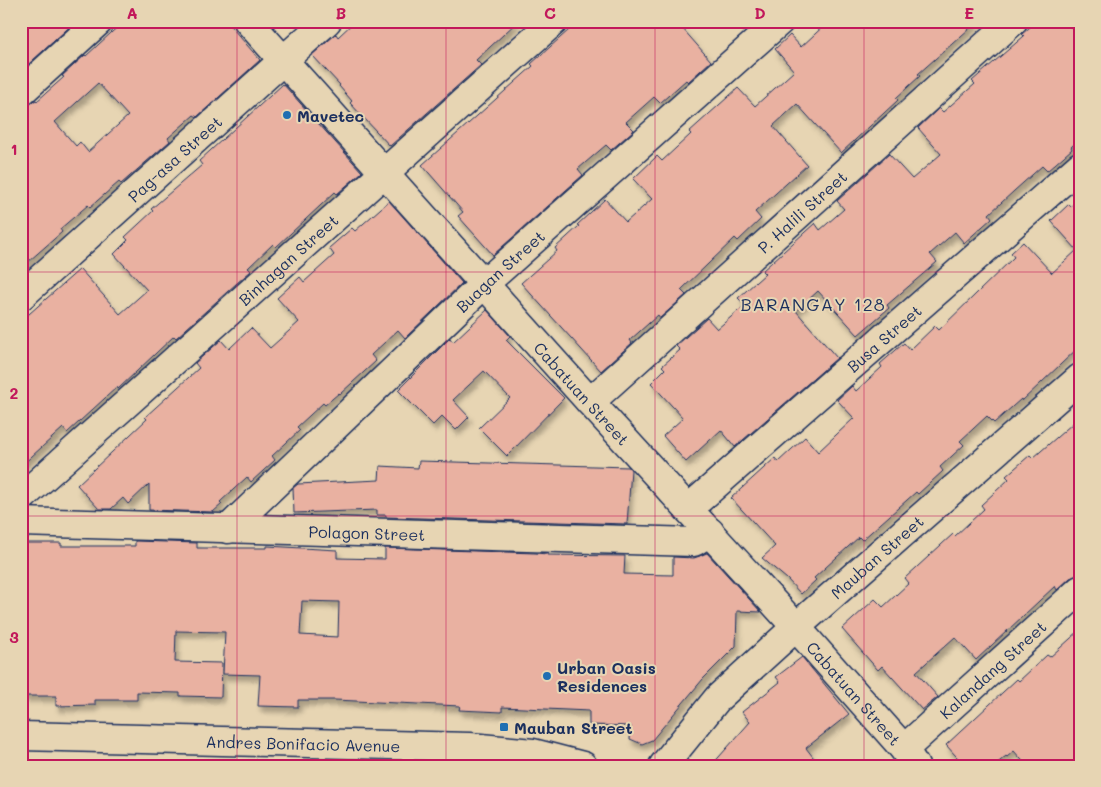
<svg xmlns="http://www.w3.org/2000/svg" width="1101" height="787" font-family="Mali,sans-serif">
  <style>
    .building { fill: #e9b1a1; stroke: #1b2f5e; fill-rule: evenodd; filter: url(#shadow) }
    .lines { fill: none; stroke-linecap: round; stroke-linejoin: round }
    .minor-casing { stroke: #1b2f5e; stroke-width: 31 }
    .major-casing { stroke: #1b2f5e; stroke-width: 31 }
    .minor { stroke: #e7d5b3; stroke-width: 28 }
    .major { stroke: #e7d5b3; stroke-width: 28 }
    .grid { fill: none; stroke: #c2185b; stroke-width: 1; stroke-opacity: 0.55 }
    .poi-dot { fill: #1f6fb2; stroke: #e7d5b3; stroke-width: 2 }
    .labels { text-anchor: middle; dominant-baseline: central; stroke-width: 4; stroke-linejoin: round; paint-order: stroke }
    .poi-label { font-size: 16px; font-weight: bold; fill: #1b2f5e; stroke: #e7d5b3; text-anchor: start }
    .street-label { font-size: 16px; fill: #1b2f5e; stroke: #e7d5b3 }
    .neighbourhood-label { font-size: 18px; letter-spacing: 1px; fill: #1b2f5e; stroke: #e7d5b3 }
    .neatline { fill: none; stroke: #c2185b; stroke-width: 2 }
    .grid-label { font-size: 16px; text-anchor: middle; font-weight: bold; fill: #c2185b }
  </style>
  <defs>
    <filter id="shadow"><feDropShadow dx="3" dy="5.5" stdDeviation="2.5" flood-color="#0004"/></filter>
  </defs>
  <rect width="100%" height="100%" fill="#e7d5b3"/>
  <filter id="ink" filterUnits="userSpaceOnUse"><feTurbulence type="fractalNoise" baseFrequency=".02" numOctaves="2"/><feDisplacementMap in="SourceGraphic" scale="10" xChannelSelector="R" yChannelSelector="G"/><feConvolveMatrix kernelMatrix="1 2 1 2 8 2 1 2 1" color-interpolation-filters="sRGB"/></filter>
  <g filter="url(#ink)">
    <path class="building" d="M 21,21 L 76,21 L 21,71 Z
      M 124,21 L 226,21 L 260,60 L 197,117 L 194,115 L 168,138 L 170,141 L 121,184 L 119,182 L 90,207 L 88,205 L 60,229 L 62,232 L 21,268 L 21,107 L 25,107 L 36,100 L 37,101 L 64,77 L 62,76 L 85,55 L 86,56 ZM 98,83 L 128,116 L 88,152 L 80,142 L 76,146 L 55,122 Z
      M 355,21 L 518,21 L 476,60 L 481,65 L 390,146 L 350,103 L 352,101 L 339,86 L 340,85 L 312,55 L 336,34 L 338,37 Z
      M 579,21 L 676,21 L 711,61 L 688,82 L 686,80 L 660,103 L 654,97 L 626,122 L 634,130 L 611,150 L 606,145 L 578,169 L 583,175 L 493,255 L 458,216 L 463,212 L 422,165 L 533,66 L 531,64 Z
      M 829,21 L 978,21 L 918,74 L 920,76 L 896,98 L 898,100 L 841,153 L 797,104 L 773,126 L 807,165 L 755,212 L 761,219 L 738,241 L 735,238 L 681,290 L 686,295 L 660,318 L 658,315 L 630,340 L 632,343 L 601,371 L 521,283 L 557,251 L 555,248 L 579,226 L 577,225 L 605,199 L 626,222 L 652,199 L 633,179 L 657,156 L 662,161 L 691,134 L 689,132 L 738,88 L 755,106 L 794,71 L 775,49 L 790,35 L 801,47 Z
      M 1037,21 L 1065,21 L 1080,38 L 1080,139 L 1071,147 L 1072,149 L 1047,171 L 1042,166 L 1014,191 L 989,214 L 992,218 L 964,243 L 955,232 L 930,254 L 937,262 L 887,305 L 889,308 L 858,335 L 818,291 L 796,311 L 837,358 L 735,447 L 721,430 L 686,462 L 663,436 L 683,418 L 651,383 L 665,369 L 662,366 L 680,350 L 676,346 L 707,318 L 717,329 L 745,305 L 738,298 L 765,274 L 762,271 L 815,223 L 820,230 L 844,209 L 837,201 L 889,154 L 912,179 L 941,154 L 918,128 L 939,108 L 943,112 L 975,84 L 972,81 L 1024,36 L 1022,34 Z
      M 283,84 L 362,172 L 337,194 L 335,192 L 276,247 L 273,244 L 248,268 L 251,271 L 237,283 L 176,338 L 174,336 L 118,389 L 117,387 L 67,433 L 63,428 L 21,466 L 21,321 L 80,269 L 120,314 L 147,290 L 114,254 L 128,240 L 125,237 L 153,211 L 151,209 L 202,165 L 199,161 Z
      M 1080,198 L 1080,346 L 1022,401 L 1021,399 L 994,423 L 987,416 L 960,441 L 964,445 L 940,467 L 943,471 L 918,494 L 916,492 L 862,540 L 859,537 L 814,578 L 816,580 L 801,594 L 787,579 L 762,558 L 775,546 L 731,498 L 775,458 L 778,462 L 805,437 L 818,452 L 854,418 L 837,400 L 852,386 L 856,391 L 882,367 L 880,364 L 904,343 L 910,350 L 935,326 L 939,330 L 1014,257 L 1011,253 L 1023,242 L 1052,273 L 1077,250 L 1051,221 L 1069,204 L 1071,206 Z
      M 389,201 L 462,283 L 405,338 L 398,330 L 371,355 L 376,361 L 340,394 L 339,393 L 325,405 L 323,403 L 297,427 L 300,430 L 272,456 L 275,460 L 251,482 L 247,477 L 220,502 L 222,504 L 213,512 L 149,510 L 149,484 L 128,504 L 123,498 L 111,509 L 99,509 L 77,485 L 147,419 L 145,417 L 199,368 L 195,363 L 221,340 L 229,349 L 251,328 L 270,348 L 299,322 L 277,298 L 300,277 L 304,282 L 334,255 L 329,248 L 352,228 L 355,231 Z
      M 487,310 L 510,336 L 506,340 L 564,398 L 507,456 L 479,428 L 510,398 L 484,371 L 453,400 L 469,417 L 456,430 L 442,416 L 433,425 L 398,390 L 450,338 L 453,342 Z
      M 1080,417 L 1080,575 L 1070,578 L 1057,590 L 1055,586 L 976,660 L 955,637 L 916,672 L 938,697 L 922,710 L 882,666 L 878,670 L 842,629 L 875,599 L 883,607 L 909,583 L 905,578 L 953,534 L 955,536 L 984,509 L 981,505 L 1009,479 L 1006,476 L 1030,455 L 1033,458 Z
      M 419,461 L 629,467 L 631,470 L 627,524 L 386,517 L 386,515 L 377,515 L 377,510 L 294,513 L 293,488 L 298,484 L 379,480 L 380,466 L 418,468 Z
      M 135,541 L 197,543 L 197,548 L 267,548 L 267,546 L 337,550 L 337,558 L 385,559 L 385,548 L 535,553 L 548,554 L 548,555 L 625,556 L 624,574 L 673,575 L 673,557 L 694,558 L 707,553 L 761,612 L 737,611 L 736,646 L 703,679 L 652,740 L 642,744 L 630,739 L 631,726 L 589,725 L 589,711 L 502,707 L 502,712 L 459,710 L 460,706 L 335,700 L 298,700 L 298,707 L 258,706 L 260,675 L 223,674 L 225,632 L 176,631 L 175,662 L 222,663 L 221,697 L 180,696 L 180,693 L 137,692 L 137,700 L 95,700 L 95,705 L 56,706 L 56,696 L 21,696 L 21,543 L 61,543 L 61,546 L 135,546 ZM 302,601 L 339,602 L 338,637 L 300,635 Z
      M 1080,630 L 1080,766 L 1027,766 L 1014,751 L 1007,757 L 1006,756 L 994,766 L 965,766 L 946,745 L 1017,679 L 1019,681 L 1047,655 L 1050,657 Z
      M 802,657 L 849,714 L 806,748 L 820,766 L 711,766 L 750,722 L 742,712 L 780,682 L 776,677 Z"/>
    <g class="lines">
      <g class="minor-casing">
        <g id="minor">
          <path id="s1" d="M 248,21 L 590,402 L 796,627 L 904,749 L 915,766"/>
          <path d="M 21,92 L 99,21"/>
          <path id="s2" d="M 21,296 L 327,21"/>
          <path id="s3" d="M 590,402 L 1013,21"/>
          <path id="s4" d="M 21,498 L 554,21"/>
          <path id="s5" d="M 688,509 L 1080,166"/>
          <path id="s6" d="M 21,522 L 694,542 L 710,532"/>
          <path id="s7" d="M 228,529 L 485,283 L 780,21"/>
          <path id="s8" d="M 904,749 L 1080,590"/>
          <path id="s9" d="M 663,766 L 718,698 L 796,627 L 1080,378"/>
        </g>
      </g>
      <g class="major-casing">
        <g id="major">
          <path id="s10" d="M 21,736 L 470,747 L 533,753 L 583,766"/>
        </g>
      </g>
      <use href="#minor" class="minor"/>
      <use href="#major" class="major"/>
    </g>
  </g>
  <path class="grid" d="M 237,21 L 237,766M 446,21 L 446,766M 655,21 L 655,766M 864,21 L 864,766M 21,272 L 1080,272M 21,516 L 1080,516"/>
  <g class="poi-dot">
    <circle cx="287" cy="115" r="5"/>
    <circle cx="547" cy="676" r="5"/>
    <rect x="499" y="722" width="10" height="10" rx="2.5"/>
  </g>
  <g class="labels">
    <g class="poi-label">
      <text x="297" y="115">Mavetec</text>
      <text x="557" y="667">Urban Oasis<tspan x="557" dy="18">Residences</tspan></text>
      <text x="514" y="727">Mauban Street</text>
    </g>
    <g class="street-label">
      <text stroke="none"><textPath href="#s2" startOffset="206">Pag-asa Street</textPath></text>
      <text stroke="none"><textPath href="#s3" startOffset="285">P. Halili Street</textPath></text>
      <text stroke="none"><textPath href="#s4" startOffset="358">Binhagan Street</textPath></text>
      <text stroke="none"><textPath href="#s7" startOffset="375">Buagan Street</textPath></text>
      <text stroke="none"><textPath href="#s5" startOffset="260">Busa Street</textPath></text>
      <text stroke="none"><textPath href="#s1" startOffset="500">Cabatuan Street</textPath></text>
      <text stroke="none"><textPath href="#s6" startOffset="346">Polagon Street</textPath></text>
      <text stroke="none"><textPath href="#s9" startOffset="300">Mauban Street</textPath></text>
      <text stroke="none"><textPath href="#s8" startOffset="119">Kalandang Street</textPath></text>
      <text stroke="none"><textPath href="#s1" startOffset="905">Cabatuan Street</textPath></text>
      <text stroke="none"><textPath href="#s10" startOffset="282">Andres Bonifacio Avenue</textPath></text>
    </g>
    <g class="neighbourhood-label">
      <text x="813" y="304">BARANGAY 128</text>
    </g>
  </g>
  <rect width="1101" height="787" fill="none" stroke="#e7d5b3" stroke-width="55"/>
  <rect x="28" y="28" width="1046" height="732" class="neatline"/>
  <g class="grid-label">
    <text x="132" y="19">A</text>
    <text x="341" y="19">B</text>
    <text x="550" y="19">C</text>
    <text x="760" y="19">D</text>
    <text x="969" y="19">E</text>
    <text x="14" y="155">1</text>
    <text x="14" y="399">2</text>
    <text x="14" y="643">3</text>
  </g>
</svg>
